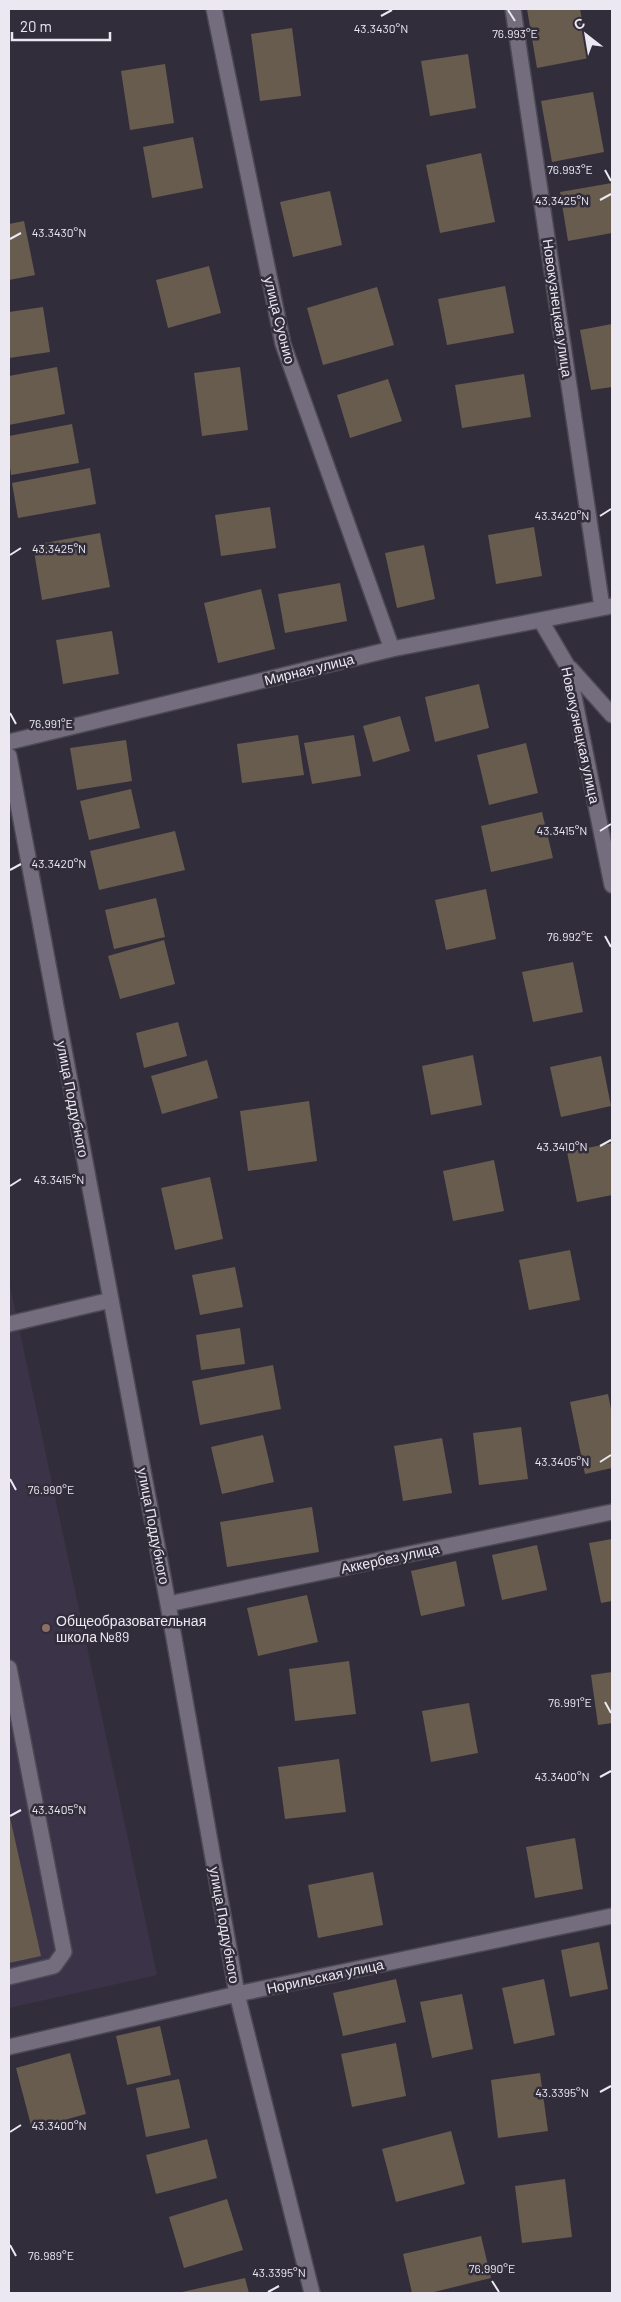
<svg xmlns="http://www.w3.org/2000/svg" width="621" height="2302" font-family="Barlow,sans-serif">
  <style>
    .built { fill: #3b3347 }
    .building { fill: #685c4f }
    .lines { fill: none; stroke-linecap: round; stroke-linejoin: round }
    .minor-casing { stroke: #4c4854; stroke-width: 18 }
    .minor { stroke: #736d7e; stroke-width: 15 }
    .ticks { fill: none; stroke: #ebe8f1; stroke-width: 2 }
    .education-dot { fill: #8d6e63; stroke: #322d3b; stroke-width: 2 }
    .labels { text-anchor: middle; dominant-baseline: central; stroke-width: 5; stroke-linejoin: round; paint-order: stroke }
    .street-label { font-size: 14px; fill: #ebe8f1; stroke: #322d3b }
    .poi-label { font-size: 14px; fill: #ebe8f1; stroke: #322d3b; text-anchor: start }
    .ticks-label { font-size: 12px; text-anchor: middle; fill: #ebe8f1; stroke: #322d3b; stroke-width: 5; stroke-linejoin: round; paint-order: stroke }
  </style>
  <rect width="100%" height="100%" fill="#322d3b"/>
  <path class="built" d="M 9,1281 L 157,1975 L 9,2008 Z"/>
  <path class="building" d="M 527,9 L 580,9 L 589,58 L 537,68 Z
    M 292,28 L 301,96 L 260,101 L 251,34 Z
    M 468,54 L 476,108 L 430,116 L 421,61 Z
    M 165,64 L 174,123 L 130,130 L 121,71 Z
    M 593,92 L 604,152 L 552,162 L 541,101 Z
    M 193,137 L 203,188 L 152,198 L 143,147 Z
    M 481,153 L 495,222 L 440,233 L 426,165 Z
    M 612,183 L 612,233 L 568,241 L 560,192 Z
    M 330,191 L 342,245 L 293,257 L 280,202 Z
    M 24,221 L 35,275 L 9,280 L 9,224 Z
    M 209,266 L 221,313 L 168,328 L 156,280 Z
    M 505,286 L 514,333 L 447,345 L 438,299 Z
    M 377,287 L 394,345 L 323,365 L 307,308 Z
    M 43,307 L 50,352 L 9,358 L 9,312 Z
    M 612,324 L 612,387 L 591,390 L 580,330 Z
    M 57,367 L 65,414 L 9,425 L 9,376 Z
    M 240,367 L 248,430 L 202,436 L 194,373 Z
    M 524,374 L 531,417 L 462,428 L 455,385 Z
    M 388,379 L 402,421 L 350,438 L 337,395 Z
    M 72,424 L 79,463 L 11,475 L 9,460 L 9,436 Z
    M 90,468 L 96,504 L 18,518 L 12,483 Z
    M 270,507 L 276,548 L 221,556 L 215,515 Z
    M 534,527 L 542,576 L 496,584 L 488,535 Z
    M 100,533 L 110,587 L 42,600 L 33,545 Z
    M 424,545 L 435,599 L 397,608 L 385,553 Z
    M 340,583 L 347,621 L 285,633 L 278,594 Z
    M 261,589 L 275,649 L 218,663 L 204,603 Z
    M 112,631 L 119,674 L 63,684 L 56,640 Z
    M 479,684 L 489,728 L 435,742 L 425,697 Z
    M 400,716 L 410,751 L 373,762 L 363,726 Z
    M 298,735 L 304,775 L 242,783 L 237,744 Z
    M 354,735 L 361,776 L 312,784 L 304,743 Z
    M 126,740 L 132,781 L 77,790 L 70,748 Z
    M 526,743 L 538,793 L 489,805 L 477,755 Z
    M 131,789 L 140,828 L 89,840 L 80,801 Z
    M 542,812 L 553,858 L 491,872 L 481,826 Z
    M 175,831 L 185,870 L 99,890 L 90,851 Z
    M 486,889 L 496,939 L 446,950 L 435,900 Z
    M 156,898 L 165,937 L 114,949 L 105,910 Z
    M 164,940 L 175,984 L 120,999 L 108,956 Z
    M 573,962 L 583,1012 L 533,1022 L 522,972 Z
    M 178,1022 L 187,1056 L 144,1068 L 136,1033 Z
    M 473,1055 L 482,1105 L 431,1115 L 422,1066 Z
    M 601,1056 L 611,1106 L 561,1117 L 550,1067 Z
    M 207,1060 L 218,1098 L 162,1114 L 151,1076 Z
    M 309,1101 L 317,1161 L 248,1171 L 240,1111 Z
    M 612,1143 L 612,1195 L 577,1202 L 567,1152 Z
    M 494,1160 L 504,1211 L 453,1221 L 443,1171 Z
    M 210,1177 L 223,1239 L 175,1250 L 161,1188 Z
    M 570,1250 L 580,1300 L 529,1310 L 519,1260 Z
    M 235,1267 L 243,1307 L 200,1315 L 192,1275 Z
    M 240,1328 L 245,1364 L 201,1370 L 196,1335 Z
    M 273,1365 L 281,1409 L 200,1425 L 192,1381 Z
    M 608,1394 L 612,1414 L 612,1468 L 585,1474 L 570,1402 Z
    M 521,1427 L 528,1479 L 479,1485 L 473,1433 Z
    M 263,1435 L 274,1482 L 222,1494 L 211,1447 Z
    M 442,1438 L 452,1493 L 403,1501 L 394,1446 Z
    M 312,1507 L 319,1552 L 227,1567 L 220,1522 Z
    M 612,1539 L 612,1601 L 601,1603 L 589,1543 Z
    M 537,1545 L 547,1590 L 502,1600 L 492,1555 Z
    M 456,1561 L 465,1606 L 421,1616 L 411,1571 Z
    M 307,1595 L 318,1642 L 258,1656 L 247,1608 Z
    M 349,1661 L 356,1714 L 295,1721 L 289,1669 Z
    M 612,1672 L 612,1723 L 598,1725 L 591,1675 Z
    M 469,1703 L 478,1753 L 431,1762 L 422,1711 Z
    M 339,1759 L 346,1812 L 285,1819 L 278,1767 Z
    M 9,1813 L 41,1956 L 9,1963 Z
    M 575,1838 L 583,1889 L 535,1898 L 526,1847 Z
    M 373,1872 L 383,1925 L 318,1938 L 308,1885 Z
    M 599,1942 L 608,1989 L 570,1997 L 561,1950 Z
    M 396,1979 L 406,2022 L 343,2036 L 333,1993 Z
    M 544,1979 L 555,2035 L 514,2044 L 502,1988 Z
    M 462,1994 L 473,2049 L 432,2058 L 420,2002 Z
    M 160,2026 L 171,2075 L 127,2085 L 116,2036 Z
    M 396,2043 L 406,2096 L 352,2107 L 341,2054 Z
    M 70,2053 L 86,2114 L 32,2129 L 16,2068 Z
    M 540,2073 L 548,2131 L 498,2138 L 491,2080 Z
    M 179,2079 L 190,2128 L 146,2137 L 136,2088 Z
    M 451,2131 L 465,2184 L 396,2202 L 382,2149 Z
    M 207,2139 L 217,2178 L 156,2194 L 146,2155 Z
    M 565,2179 L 572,2237 L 522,2243 L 515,2186 Z
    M 227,2199 L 243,2250 L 184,2268 L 169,2217 Z
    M 481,2236 L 491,2278 L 430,2293 L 412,2293 L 403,2254 Z
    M 245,2278 L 249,2293 L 182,2293 L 182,2292 Z"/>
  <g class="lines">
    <g class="minor-casing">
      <path id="minor" d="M 214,9 L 283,344 L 392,649
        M 513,9 L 602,607
        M 541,621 L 568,667 L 612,885
        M 570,668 L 612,715
        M 9,742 L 392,649 L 612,606
        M 9,756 L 168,1604 L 237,1994 L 312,2293
        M 9,1324 L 111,1300
        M 168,1604 L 612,1512
        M 9,1668 L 64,1952 L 54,1966 L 9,1977
        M 9,2047 L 237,1994 L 612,1916"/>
    </g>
    <use href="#minor" class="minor"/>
  </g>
  <path class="ticks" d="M 508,10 L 515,21M 381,16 L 392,10M 605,170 L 611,181M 600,200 L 611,194M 10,239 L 21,233M 600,516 L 611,509M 10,555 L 21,548M 10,713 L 16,724M 600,831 L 611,824M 10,870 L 21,864M 605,936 L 611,947M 600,1146 L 611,1140M 10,1186 L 21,1179M 600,1462 L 611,1455M 10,1479 L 16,1490M 605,1702 L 611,1713M 600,1777 L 611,1771M 10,1816 L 21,1810M 600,2092 L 611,2086M 10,2132 L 21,2125M 10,2245 L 16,2256M 492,2281 L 499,2292M 268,2292 L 279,2286"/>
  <circle class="education-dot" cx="46" cy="1628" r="5"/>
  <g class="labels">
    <g class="street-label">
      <text transform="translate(558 308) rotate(82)">Новокузнецкая улица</text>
      <text transform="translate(280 320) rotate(76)">улица Суонио</text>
      <text transform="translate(309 669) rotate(-14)">Мирная улица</text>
      <text transform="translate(581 735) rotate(78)">Новокузнецкая улица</text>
      <text transform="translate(73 1099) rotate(79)">улица Поддубного</text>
      <text transform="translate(154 1526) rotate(79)">улица Поддубного</text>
      <text transform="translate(390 1558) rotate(-12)">Аккербез улица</text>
      <text transform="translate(225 1925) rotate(80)">улица Поддубного</text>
      <text transform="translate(325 1976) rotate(-12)">Норильская улица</text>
    </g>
    <g class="poi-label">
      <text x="56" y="1620">Общеобразовательная<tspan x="56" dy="16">школа №89</tspan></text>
    </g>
  </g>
  <g class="ticks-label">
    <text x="381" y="33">43.3430°N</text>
    <text x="515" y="38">76.993°E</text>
    <text x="570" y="174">76.993°E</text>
    <text x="562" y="205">43.3425°N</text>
    <text x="59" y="237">43.3430°N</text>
    <text x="562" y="520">43.3420°N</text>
    <text x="59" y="553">43.3425°N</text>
    <text x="51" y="728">76.991°E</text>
    <text x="562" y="835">43.3415°N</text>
    <text x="59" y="868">43.3420°N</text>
    <text x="570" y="941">76.992°E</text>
    <text x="562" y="1151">43.3410°N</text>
    <text x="59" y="1184">43.3415°N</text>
    <text x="562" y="1466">43.3405°N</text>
    <text x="51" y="1494">76.990°E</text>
    <text x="570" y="1707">76.991°E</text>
    <text x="562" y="1781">43.3400°N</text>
    <text x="59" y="1814">43.3405°N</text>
    <text x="562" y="2097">43.3395°N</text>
    <text x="59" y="2130">43.3400°N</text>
    <text x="51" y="2260">76.989°E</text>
    <text x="492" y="2273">76.990°E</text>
    <text x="279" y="2277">43.3395°N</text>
  </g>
  <rect width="621" height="2302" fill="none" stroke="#ebe8f1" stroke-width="20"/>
  <g transform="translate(586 35) rotate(329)" stroke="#322d3b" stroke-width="4" paint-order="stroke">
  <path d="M0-4L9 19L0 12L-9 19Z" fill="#ebe8f1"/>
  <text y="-8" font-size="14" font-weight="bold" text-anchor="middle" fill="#ebe8f1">С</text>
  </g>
  <path d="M12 32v8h98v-8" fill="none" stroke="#ebe8f1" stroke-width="2.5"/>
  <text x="20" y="32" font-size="15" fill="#ebe8f1" stroke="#322d3b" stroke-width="4" paint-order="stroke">20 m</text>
</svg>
